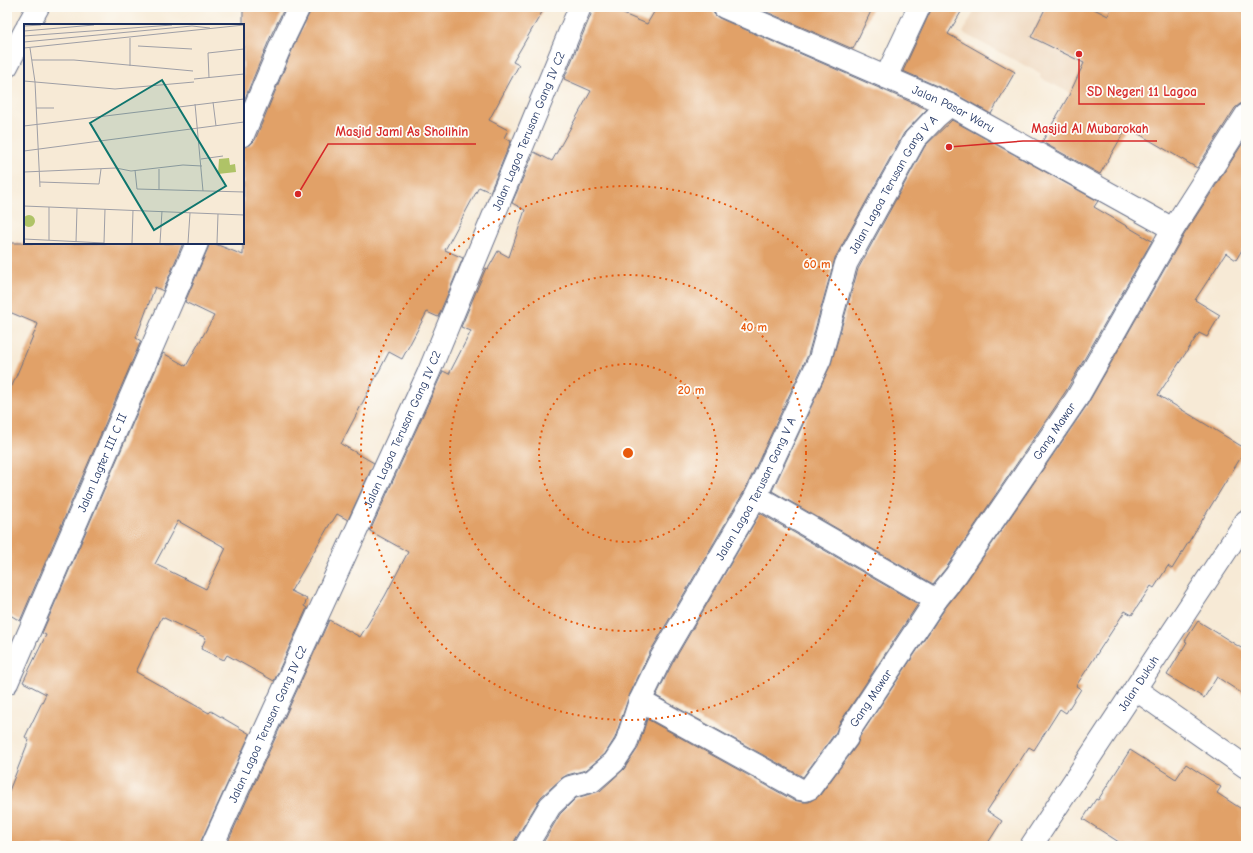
<svg xmlns="http://www.w3.org/2000/svg" width="1253" height="853" font-family="'Comic Neue',sans-serif">
  <style>
    .built { fill: #eed6bb }
    .building { fill: #e1a167; fill-rule: evenodd }
    .lines { fill: none; stroke-linecap: round; stroke-linejoin: round }
    .minor-casing { stroke: #687088; stroke-width: 24 }
    .minor { stroke: #fff; stroke-width: 22 }
    .ring { fill: none; stroke: #e8590c; stroke-width: 2; stroke-dasharray: 2 4 }
    .labels { text-anchor: middle; dominant-baseline: central; stroke-width: 3.5; stroke-linejoin: round; paint-order: stroke }
    .street-label { font-size: 12px; fill: #1b2f5e; stroke: #fdfcf7 }
    .inset-road { fill: none; stroke: #9f9fa6; stroke-width: 1 }
    .view { fill: #0f766e; fill-opacity: 0.15; stroke: #0f766e; stroke-width: 2 }
    .inset-edge { fill: none; stroke: #1b2f5e; stroke-width: 2 }
    .centre { fill: #e8590c; stroke: #fdfcf7; stroke-width: 2 }
    .ring-label { font-size: 12px; text-anchor: middle; font-weight: bold; fill: #e8590c; stroke: #fdfcf7; stroke-width: 3.5; stroke-linejoin: round; paint-order: stroke }
    .leader { fill: none; stroke: #d62828; stroke-width: 1.5 }
    .callout-dot { fill: #d62828; stroke: #fdfcf7; stroke-width: 1.5 }
    .callout-label { font-size: 13px; text-anchor: middle; font-weight: bold; fill: #d62828; stroke: #fdfcf7; stroke-width: 3.5; stroke-linejoin: round; paint-order: stroke }
  </style>
  <rect width="100%" height="100%" fill="#fdfcf7"/>
  <filter id="ink" filterUnits="userSpaceOnUse"><feTurbulence type="fractalNoise" baseFrequency=".025" numOctaves="2"/><feDisplacementMap in="SourceGraphic" scale="8" xChannelSelector="R" yChannelSelector="G"/><feConvolveMatrix kernelMatrix="1 2 1 2 8 2 1 2 1" color-interpolation-filters="sRGB"/></filter>
  <filter id="wash" filterUnits="userSpaceOnUse"><feTurbulence type="fractalNoise" baseFrequency=".012" numOctaves="4" result="noise"/><feDisplacementMap in="SourceGraphic" scale="16" xChannelSelector="R" yChannelSelector="G"/><feGaussianBlur stdDeviation="0.9" result="paint"/><feColorMatrix in="noise" values="0 0 0 0 0 0 0 0 0 0 0 0 0 0 0 0 0 1.4 0 .05"/><feComposite in="paint" operator="in"/></filter>
  <g filter="url(#wash)">
    <rect width="100%" height="100%" fill="#f7ead6"/>
    <path class="built" d="M 976,7 L 1177,7 L 1127,120 L 1040,78 L 1041,74 L 963,33 Z"/>
    <g id="blocks">
      <path class="building" d="M 243,7 L 285,7 L 272,33 L 243,103 Z
        M 311,7 L 545,7 L 513,62 L 519,65 L 489,120 L 508,130 L 504,138 L 511,141 L 490,192 L 479,187 L 445,250 L 463,258 L 438,317 L 427,312 L 402,359 L 389,352 L 341,444 L 374,463 L 348,520 L 337,514 L 332,522 L 331,522 L 291,591 L 307,599 L 304,606 L 307,608 L 274,681 L 227,655 L 224,660 L 201,649 L 206,638 L 162,617 L 136,672 L 209,713 L 211,711 L 250,734 L 201,841 L 200,846 L 7,846 L 7,796 L 29,740 L 25,737 L 46,694 L 23,682 L 46,635 L 42,633 L 163,353 L 186,366 L 214,316 L 185,302 L 208,248 L 209,243 L 213,243 L 243,255 L 243,147 L 250,145 L 255,140 L 295,43 L 310,12 ZM 178,521 L 226,548 L 206,589 L 155,564 Z
        M 592,7 L 607,7 L 647,24 L 657,7 L 712,7 L 714,14 L 719,18 L 927,109 L 904,133 L 835,258 L 808,355 L 745,490 L 650,652 L 629,696 L 615,738 L 605,754 L 586,770 L 567,775 L 562,778 L 541,797 L 515,840 L 514,846 L 226,846 L 329,620 L 360,637 L 385,596 L 408,552 L 370,531 L 443,371 L 449,374 L 471,331 L 461,327 L 486,268 L 488,269 L 498,251 L 509,257 L 525,210 L 512,203 L 534,152 L 552,161 L 591,91 L 564,79 L 592,12 Z
        M 755,7 L 873,7 L 853,49 Z
        M 931,7 L 964,7 L 948,34 L 1015,72 L 991,114 L 955,94 L 903,71 L 930,12 Z
        M 1046,7 L 1090,7 L 1108,16 L 1112,7 L 1246,7 L 1246,103 L 1240,104 L 1235,108 L 1197,168 L 1127,127 L 1100,174 L 1042,142 L 1069,95 L 1084,63 L 1031,37 Z
        M 952,120 L 1098,201 L 1094,207 L 1152,241 L 1066,391 L 946,568 L 933,584 L 772,491 L 831,364 L 858,269 L 925,146 Z
        M 1246,138 L 1246,243 L 1236,260 L 1226,253 L 1195,300 L 1220,315 L 1207,337 L 1199,333 L 1158,395 L 1246,449 L 1172,569 L 1168,566 L 1154,588 L 1151,586 L 1132,615 L 1125,611 L 1076,686 L 1081,689 L 1066,713 L 1060,709 L 1034,750 L 1029,747 L 987,811 L 1002,821 L 986,846 L 541,846 L 560,814 L 576,798 L 600,791 L 624,769 L 638,748 L 647,719 L 793,800 L 803,802 L 809,802 L 820,795 L 857,745 L 860,736 L 946,607 L 966,582 L 1087,405 L 1184,235 Z
        M 7,243 L 183,243 L 163,291 L 155,287 L 136,338 L 141,341 L 20,621 L 7,613 L 7,398 L 38,324 L 7,311 Z
        M 760,513 L 918,604 L 839,724 L 836,732 L 803,777 L 656,696 L 672,664 Z
        M 1198,621 L 1246,651 L 1246,696 L 1217,677 L 1204,698 L 1167,675 L 1187,642 L 1185,641 Z
        M 1130,750 L 1176,779 L 1186,764 L 1221,787 L 1217,793 L 1246,812 L 1246,846 L 1125,846 L 1083,819 L 1096,799 L 1098,800 Z"/>
    </g>
  </g>
  <g filter="url(#ink)">
    <use href="#blocks" fill-opacity="0" stroke="#687088" stroke-width="1"/>
    <g class="lines">
      <g class="minor-casing">
        <g id="minor">
          <path id="s1" d="M 724,7 L 950,105 L 1173,229"/>
          <path d="M 28,25 L 38,7"/>
          <path d="M 7,66 L 25,31"/>
          <path d="M 886,77 L 919,7"/>
          <path d="M 243,135 L 284,38 L 299,7"/>
          <path d="M 756,496 L 936,600"/>
          <path id="s2" d="M 7,683 L 197,243"/>
          <path d="M 1135,689 L 1246,767"/>
          <path id="s3" d="M 640,701 L 799,789 L 805,790 L 810,788 L 847,738 L 849,731 L 936,600 L 956,575 L 1077,398 L 1173,229 L 1246,115"/>
          <path id="s4" d="M 212,846 L 428,374 L 580,7"/>
          <path id="s5" d="M 526,846 L 550,806 L 570,787 L 592,781 L 614,762 L 626,744 L 640,701 L 661,658 L 756,496 L 820,359 L 846,264 L 915,139 L 936,117 L 950,105"/>
          <path id="s6" d="M 1031,846 L 1246,521"/>
        </g>
      </g>
      <use href="#minor" class="minor"/>
    </g>
  </g>
  <g class="ring">
    <circle cx="628" cy="453" r="89"/>
    <circle cx="628" cy="453" r="178"/>
    <circle cx="628" cy="453" r="267"/>
  </g>
  <g class="labels">
    <g class="street-label">
      <text stroke="none"><textPath href="#s1" startOffset="251">Jalan Pasar Waru</textPath></text>
      <text stroke="none"><textPath href="#s4" startOffset="782">Jalan Lagoa Terusan Gang IV C2</textPath></text>
      <text stroke="none"><textPath href="#s5" startOffset="771">Jalan Lagoa Terusan Gang V A</textPath></text>
      <text stroke="none"><textPath href="#s4" startOffset="458">Jalan Lagoa Terusan Gang IV C2</textPath></text>
      <text stroke="none"><textPath href="#s3" startOffset="626">Gang Mawar</textPath></text>
      <text stroke="none"><textPath href="#s2" startOffset="240">Jalan Lagter III C II</textPath></text>
      <text stroke="none"><textPath href="#s5" startOffset="435">Jalan Lagoa Terusan Gang V A</textPath></text>
      <text stroke="none"><textPath href="#s6" startOffset="195">Jalan Dukuh</textPath></text>
      <text stroke="none"><textPath href="#s3" startOffset="302">Gang Mawar</textPath></text>
      <text stroke="none"><textPath href="#s4" startOffset="134">Jalan Lagoa Terusan Gang IV C2</textPath></text>
    </g>
  </g>
  <g transform="translate(24 24)">
    <rect width="220" height="220" fill="#f7ead6"/>
    <path d="M 205,134 L 206,141 L 211,140 L 212,148 L 194,150 L 195,135 ZM-1 197a6 6 0 1 1 12 0a6 6 0 1 1-12 0Z" fill="#afc367"/>
    <path class="inset-road" d="M 0,2 L 17,1M 0,7 L 70,1M 0,12 L 148,1M 106,14 L 106,42M 0,18 L 168,2 L 186,4M 114,22 L 168,25M 0,24 L 220,1M 6,24 L 11,58 L 16,163M 8,36 L 50,36 L 169,47M 185,54 L 184,29 L 220,25M 170,55 L 220,50M 0,57 L 91,65 L 170,58M 189,78 L 192,102M 171,80 L 179,167M 12,84 L 30,84M 0,102 L 220,75M 0,127 L 220,98M 177,135 L 199,132M 135,145 L 135,166M 111,146 L 113,165 L 220,168M 0,148 L 92,144 L 107,147 L 159,141 L 178,142M 16,158 L 75,160 L 77,145M 0,182 L 220,191M 0,215 L 80,219M 25,216 L 25,183M 52,218 L 53,184M 80,219 L 81,185M 108,219 L 109,186M 136,219 L 138,187M 164,219 L 166,189M 193,219 L 194,190"/>
    <path class="view" d="M 138,56 L 202,162 L 130,206 L 66,99 Z"/>
    <rect width="220" height="220" class="inset-edge"/>
  </g>
  <circle cx="628" cy="453" r="6" class="centre"/>
  <g class="ring-label">
    <text x="817" y="268">60 m</text>
    <text x="754" y="331">40 m</text>
    <text x="691" y="394">20 m</text>
  </g>
  <path class="leader" d="M1079 54L1079 104H1205M949 147L1023 141H1157M298 194L328 144H476"/>
  <g class="callout-dot">
    <circle cx="1079" cy="54" r="4"/>
    <circle cx="949" cy="147" r="4"/>
    <circle cx="298" cy="194" r="4"/>
  </g>
  <g class="callout-label">
    <text x="1142" y="96">SD Negeri 11 Lagoa</text>
    <text x="1090" y="133">Masjid Al Mubarokah</text>
    <text x="402" y="136">Masjid Jami As Sholihin</text>
  </g>
  <rect width="1253" height="853" fill="none" stroke="#fdfcf7" stroke-width="24"/>
</svg>
